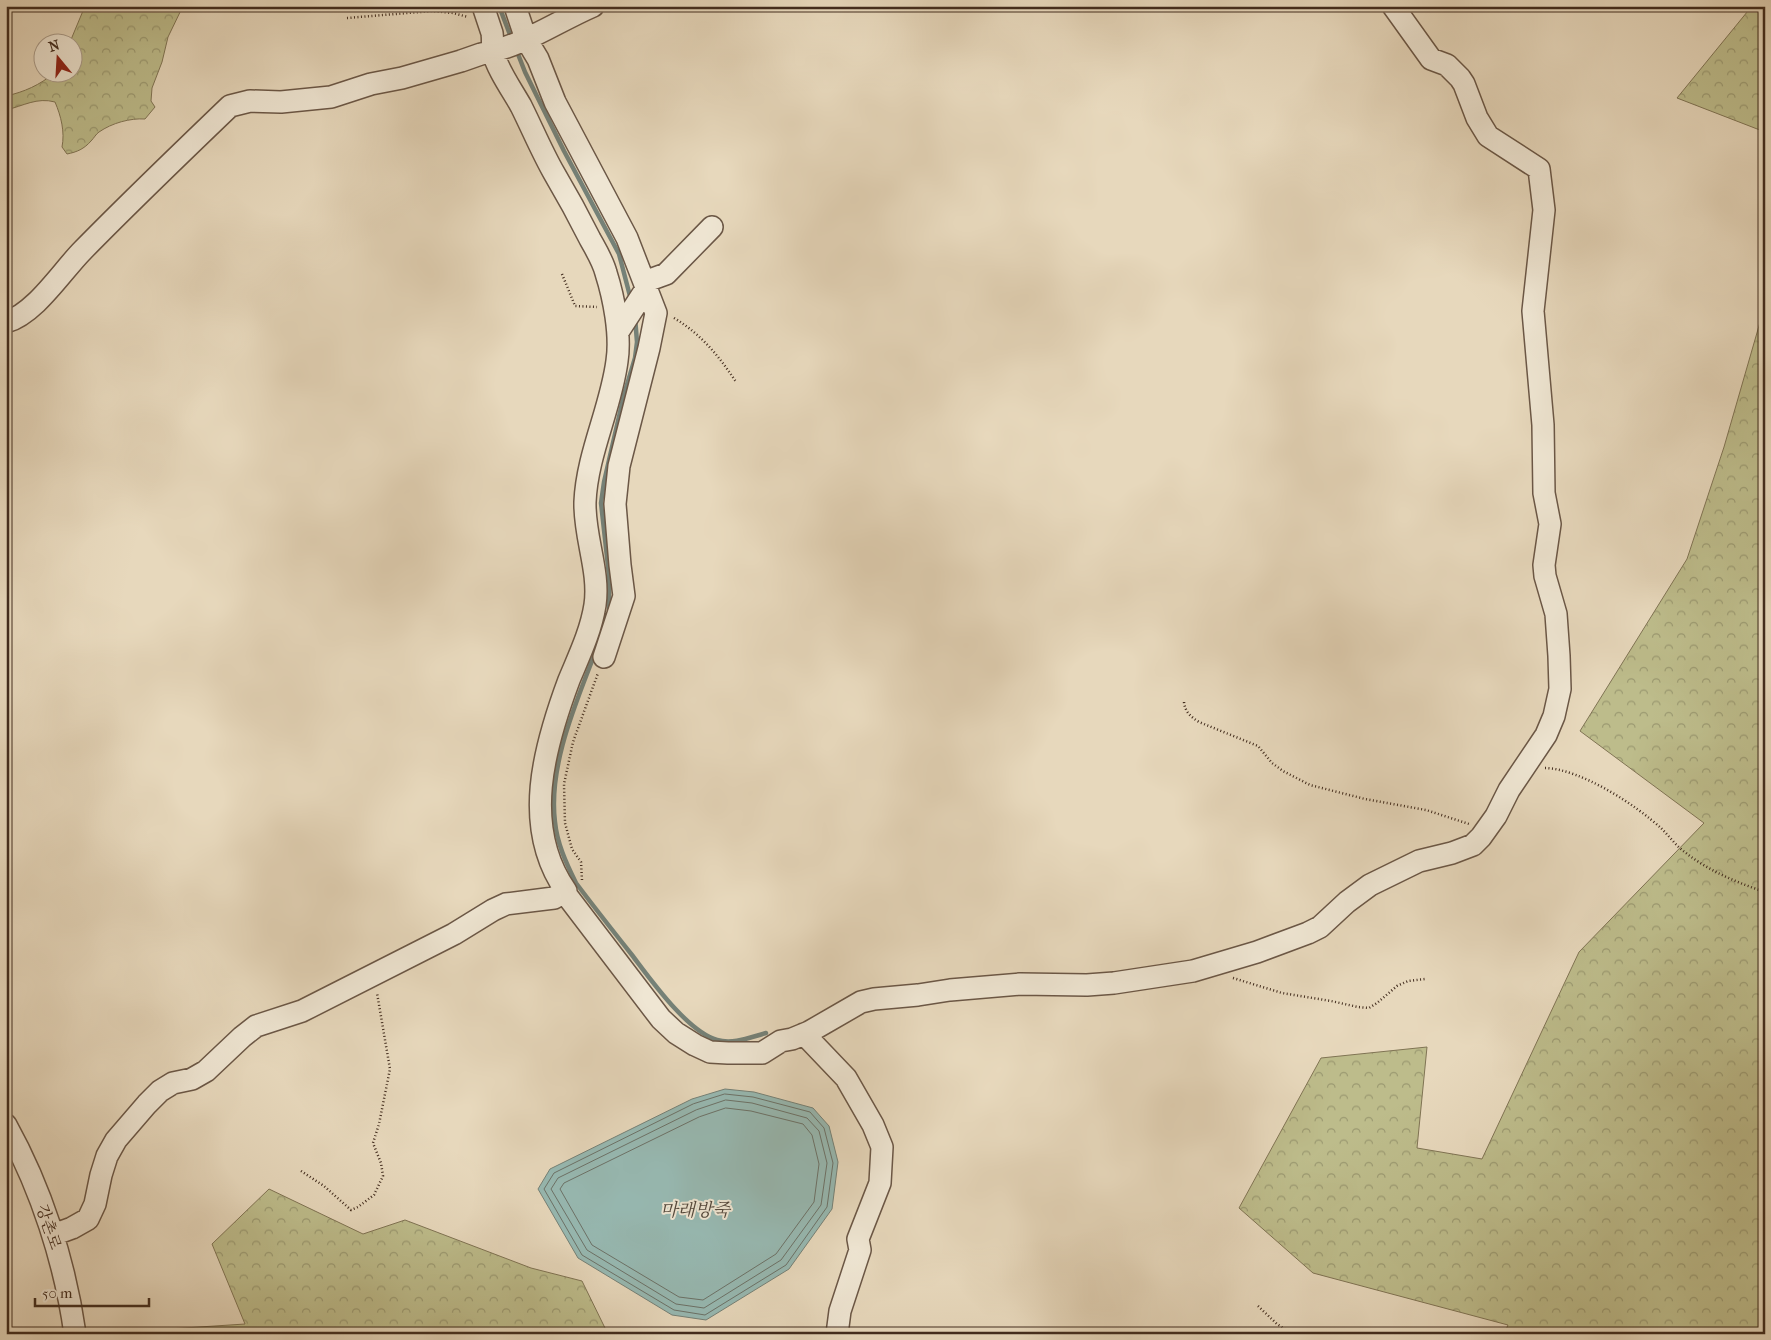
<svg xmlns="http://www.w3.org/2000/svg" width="1771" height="1340" font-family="'IM FELL French Canon','Noto Serif KR',serif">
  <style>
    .forest { fill: url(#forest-crowns); stroke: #807454 }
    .water { fill: #97b9b2; stroke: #758177 }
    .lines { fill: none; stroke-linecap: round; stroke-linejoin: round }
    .shore { stroke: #6c7268; stroke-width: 1 }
    .stream { stroke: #758177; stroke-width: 4.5 }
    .minor-casing { stroke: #6b5746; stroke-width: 24 }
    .path { stroke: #422c1e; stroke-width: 2.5; stroke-dasharray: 1 2.5; stroke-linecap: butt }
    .minor { stroke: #efe6d3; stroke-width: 21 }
    .labels { text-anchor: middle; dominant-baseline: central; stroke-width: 4; stroke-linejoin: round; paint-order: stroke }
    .street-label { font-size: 16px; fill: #422c1e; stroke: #efe6d3 }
    .water-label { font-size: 18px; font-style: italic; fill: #53483c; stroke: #efe6d3 }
  </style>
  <defs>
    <pattern id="forest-crowns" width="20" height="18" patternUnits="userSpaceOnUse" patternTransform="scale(1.25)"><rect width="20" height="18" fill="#bdbc8b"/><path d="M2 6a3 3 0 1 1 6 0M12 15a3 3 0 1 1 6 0" fill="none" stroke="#9b9971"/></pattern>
  </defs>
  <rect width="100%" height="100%" fill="#e7d8bc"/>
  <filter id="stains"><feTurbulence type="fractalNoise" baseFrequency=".004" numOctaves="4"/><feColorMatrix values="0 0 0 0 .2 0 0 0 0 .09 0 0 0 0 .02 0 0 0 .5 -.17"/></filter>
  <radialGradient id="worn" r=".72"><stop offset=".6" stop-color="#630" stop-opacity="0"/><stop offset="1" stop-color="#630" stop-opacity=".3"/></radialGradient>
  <path class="forest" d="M 85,6 L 183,6 L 168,37 L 162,62 L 152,88 L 151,101 L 155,107 L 145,119 C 130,118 112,123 99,132 C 96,134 94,138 91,141 C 84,149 77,152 67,154 L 62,147 C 65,132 61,116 55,102 C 37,97 23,106 6,110 L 6,96 C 24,92 40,85 54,73 L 72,72 L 72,42 L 70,42 Z
    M 1752,6 L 1765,6 L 1765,132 L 1677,98 Z
    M 1765,305 L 1765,1334 L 1504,1334 L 1508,1325 L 1313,1273 L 1239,1208 L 1321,1058 L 1427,1047 L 1417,1148 L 1482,1159 L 1579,952 L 1704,823 L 1580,731 L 1687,559 L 1724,447 Z
    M 269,1189 L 363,1234 L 405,1220 L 531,1268 L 582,1281 L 605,1328 L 590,1334 L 169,1334 L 169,1329 L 245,1324 L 212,1244 Z"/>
  <path class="water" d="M 725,1089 L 754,1092 L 813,1108 L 829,1126 L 838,1162 L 832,1209 L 789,1269 L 706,1320 L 672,1315 L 578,1258 L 538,1189 L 550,1169 L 692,1099 Z"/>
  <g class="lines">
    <path class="shore" d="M 725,1094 L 753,1097 L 810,1112 L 824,1128 L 833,1163 L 827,1207 L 786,1265 L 705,1315 L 674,1310 L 582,1255 L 544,1189 L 554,1173 L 693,1104 Z
      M 726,1100 L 752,1103 L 807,1118 L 819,1131 L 827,1163 L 821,1205 L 781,1260 L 704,1308 L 676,1304 L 587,1250 L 551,1189 L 558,1178 L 696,1110 Z
      M 726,1108 L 751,1111 L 803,1124 L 812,1135 L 819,1164 L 814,1202 L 776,1254 L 703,1300 L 679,1297 L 592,1245 L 560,1189 L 564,1183 L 699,1117 Z"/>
    <path class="stream" d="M 499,6 L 512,40
      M 516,49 L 525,72 L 564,151 L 619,254 L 631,300
      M 609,610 L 609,575 L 601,503 L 604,482 L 624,395 L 635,358 L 637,342 L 635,317
      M 595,653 C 576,703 548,766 555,822 C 557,843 566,863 576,883 C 594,907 613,931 632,955 C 651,980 687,1031 717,1040 C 733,1045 751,1037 766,1033"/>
    <g class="minor-casing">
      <path id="minor" d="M 483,6 C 486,15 489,24 492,33 C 493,39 492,46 493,52 C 497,69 512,90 521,106 C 532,128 542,152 554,173 C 567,195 579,217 590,239 C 596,250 603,261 606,273 C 614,298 621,335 617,361 C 611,408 587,454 585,502 C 584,537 600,571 595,605 C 591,631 579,656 569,680 C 544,747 521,827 566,891 L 562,893 L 568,897 L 661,1019 L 676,1033 L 695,1045 L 710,1052 L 728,1053 L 762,1053 L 781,1041 L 792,1039 L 809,1032 L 861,1002 L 874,999 L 918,995 L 950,990 L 1020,984 L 1087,985 L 1114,983 L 1193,971 L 1257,952 L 1308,933 L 1320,927 L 1347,902 L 1370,885 L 1419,861 L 1452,853 L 1473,845 L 1481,837 L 1496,816 L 1509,790 L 1546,735 L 1554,716 L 1560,689 L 1559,656 L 1556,614 L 1545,576 L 1544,565 L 1550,524 L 1544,493 L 1543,425 L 1533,311 L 1544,210 L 1539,169 L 1488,136 L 1477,118 L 1464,84 L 1460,78 L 1447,65 L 1431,59 L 1393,6
        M 515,6 L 526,39 L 538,59 L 555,102 L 627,238 L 656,313 L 649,348 L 619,466 L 615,504 L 620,565 L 624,596 L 604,657
        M 644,282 L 666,274 L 712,227
        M 6,322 C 35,314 62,271 83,250 C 131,201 181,153 230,106 L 250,101 L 281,102 L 331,97 L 371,84 L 402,78 L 461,61 L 481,54 C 521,47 556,22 593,6
        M 618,332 L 646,289
        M 804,1034 L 846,1078 L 873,1125 L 882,1147 L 880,1183 L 858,1239 L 860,1250 L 840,1311 L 837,1334
        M 6,1125 C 41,1188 65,1262 75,1334
        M 53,1235 L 72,1228 L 88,1219 L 95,1204 L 101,1175 L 107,1156 L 116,1140 L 147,1104 L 160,1091 L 173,1083 L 192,1079 L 206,1071 L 242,1037 L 256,1026 L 302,1011 L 454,934 L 493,910 L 506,904 L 554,898 L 562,893"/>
    </g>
    <path class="path" d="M 347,18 L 432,11 L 453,13 L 468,17
      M 562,274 L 575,306 L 597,307
      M 674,318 C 701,334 719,356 736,382
      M 6,531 L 10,532
      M 1184,702 C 1185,712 1191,717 1199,722 L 1258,746 L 1272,763 L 1283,771 L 1310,785 L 1365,799 L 1426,810 L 1469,824
      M 1545,768 C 1581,769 1636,805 1662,829 C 1670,837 1677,847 1686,853 C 1709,871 1738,883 1765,892
      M 582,880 L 581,862 L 572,849 L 565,823 L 564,784 L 573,742 L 598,673
      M 1233,978 L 1282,993 L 1331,1001 L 1358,1007 L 1369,1008 L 1377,1003 L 1397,986 L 1408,981 L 1425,979
      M 301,1171 L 324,1186 L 351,1210 L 358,1207 L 374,1195 L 383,1176 L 381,1163 L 373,1143 L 379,1124 L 390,1069 L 377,993
      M 1258,1306 L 1277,1324 L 1292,1334"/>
    <use href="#minor" class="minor"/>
  </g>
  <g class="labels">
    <g class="street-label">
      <text transform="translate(49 1227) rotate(71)">강촌로</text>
    </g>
    <g class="water-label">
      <text x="695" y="1210">마래방죽</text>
    </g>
  </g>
  <rect width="1771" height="1340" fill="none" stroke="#e7d8bc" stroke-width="25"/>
  <rect x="8" y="8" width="1756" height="1325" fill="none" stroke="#422c1e" stroke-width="2.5"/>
  <rect x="12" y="12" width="1746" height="1315" fill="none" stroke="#422c1e"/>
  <g transform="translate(58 58) rotate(342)"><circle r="24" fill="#efe6d3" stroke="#aa9c8b"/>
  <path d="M0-4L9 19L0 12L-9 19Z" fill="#8f2418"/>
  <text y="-8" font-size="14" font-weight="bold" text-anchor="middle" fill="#422c1e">N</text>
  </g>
  <path d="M35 1298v8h114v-8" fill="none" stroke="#422c1e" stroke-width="2.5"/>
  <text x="42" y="1298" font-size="15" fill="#422c1e" stroke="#efe6d3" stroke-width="4" paint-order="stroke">50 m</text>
  <rect width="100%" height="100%" filter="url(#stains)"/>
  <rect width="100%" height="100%" fill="url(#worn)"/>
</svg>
